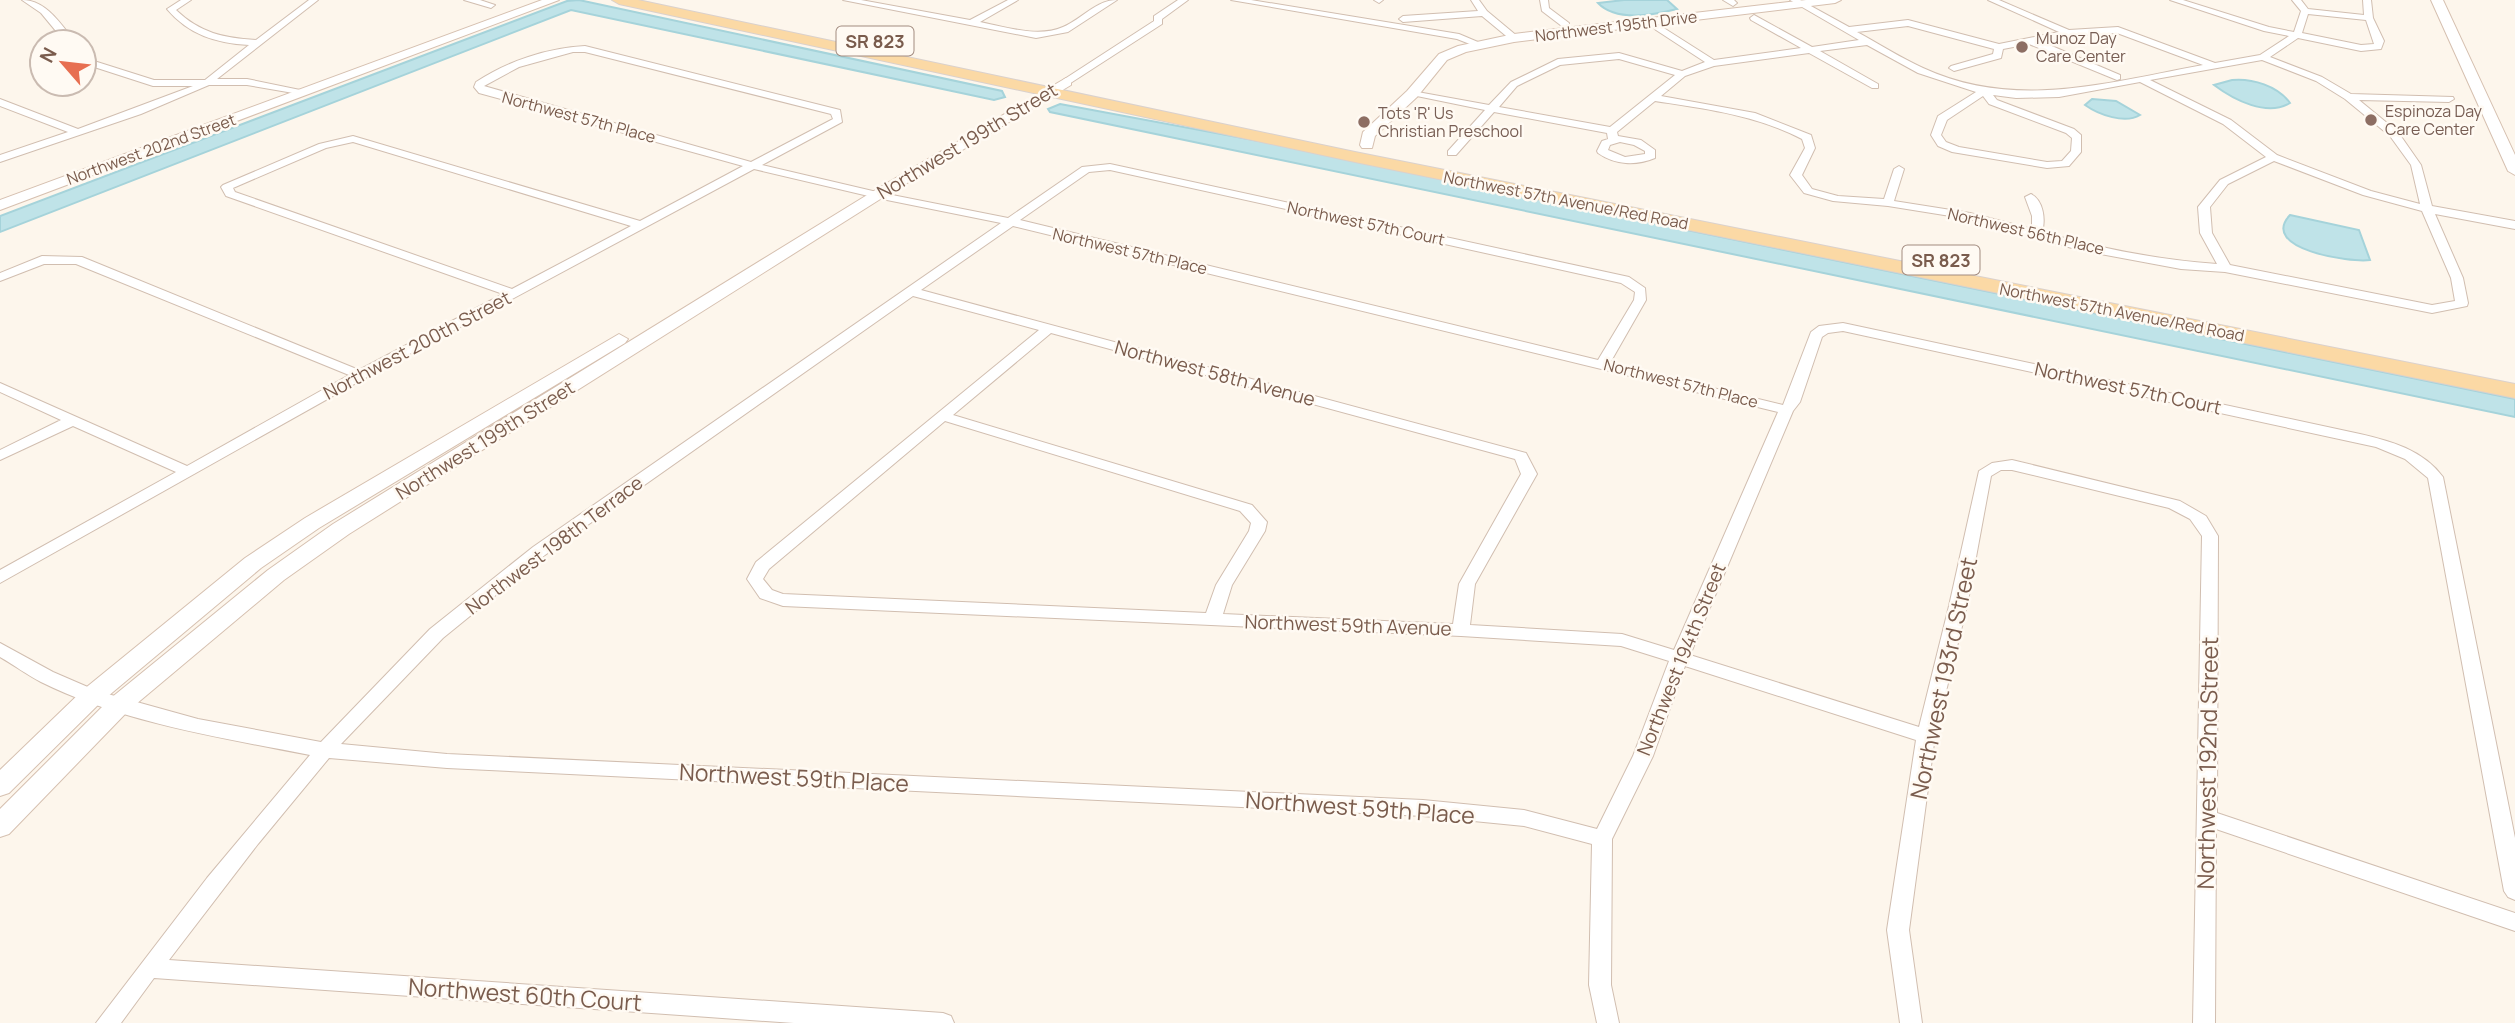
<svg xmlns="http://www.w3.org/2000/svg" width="2515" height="1023" font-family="Manrope,sans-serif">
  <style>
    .water { fill: #bfe3e8; stroke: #a5d3da; stroke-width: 2 }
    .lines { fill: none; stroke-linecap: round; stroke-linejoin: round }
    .street-casing { stroke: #d1beb0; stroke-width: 2 }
    .secondary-casing { stroke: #d6c0b0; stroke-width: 2 }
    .primary-casing { stroke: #dad1cd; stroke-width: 2 }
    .street { fill: #fff; fill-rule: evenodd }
    .secondary { fill: #fff; fill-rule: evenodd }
    .primary { fill: #fbd9a5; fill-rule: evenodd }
    .education-dot { fill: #8d6e63; stroke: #fffaf3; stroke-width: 2.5 }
    .labels { text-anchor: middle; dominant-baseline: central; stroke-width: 5; stroke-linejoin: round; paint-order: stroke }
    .far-street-label { font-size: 16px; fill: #7a5c4d; stroke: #fffaf3 }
    .far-education-label { font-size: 16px; fill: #785e54; stroke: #fffaf3; text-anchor: start }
    .shield { fill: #fffaf3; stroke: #a28b7f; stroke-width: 2 }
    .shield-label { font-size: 18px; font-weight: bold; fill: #7a5c4d }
    .street-label { font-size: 19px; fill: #7a5c4d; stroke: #fffaf3 }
    .near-street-label { font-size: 23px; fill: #7a5c4d; stroke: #fffaf3 }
  </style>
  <rect width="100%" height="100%" fill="#fdf6ec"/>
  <path class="water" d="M 579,0 L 1002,91 L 1005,97 L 994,100 L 571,10 L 0,232 L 0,216 L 567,1 Z
    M 1624,0 L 1667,0 L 1677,9 C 1654,15 1616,22 1598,3 Z
    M 2232,80 C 2252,78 2278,86 2290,103 C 2267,117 2234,100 2214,85 Z
    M 2092,99 L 2116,101 L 2140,115 C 2125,124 2099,115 2085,105 Z
    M 1060,104 L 1334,155 L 1569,206 L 2515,399 L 2515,417 L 1050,112 L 1048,109 Z
    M 2290,215 L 2359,230 L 2370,260 C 2351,263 2258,249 2290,215 Z"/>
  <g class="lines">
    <g class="street-casing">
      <path id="street" d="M 22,0 C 46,0 61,24 75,42 L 65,42 L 41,13 Z
        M 181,0 L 191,0 L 176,10 C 200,33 224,38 256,40 L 309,0 L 318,0 L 217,79 L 247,79 L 305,91 L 305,95 L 247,85 L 209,85 L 141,114 L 0,162 L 0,155 L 68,132 L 0,106 L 0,99 L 78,129 L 193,86 L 153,86 L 88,65 L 84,61 L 84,53 L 94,61 L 154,80 L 205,80 L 249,45 C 216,43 189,35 167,9 Z
        M 464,0 L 480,0 L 495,5 L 491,8 Z
        M 843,0 L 861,0 L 970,20 L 1008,0 L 1018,0 L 980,22 C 1006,27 1038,38 1063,27 C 1082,19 1096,0 1117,0 L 1068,32 L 1036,38 Z
        M 1178,0 L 1188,0 L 1162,19 L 1162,24 L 1069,84 L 1063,84 L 1063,80 L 1154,21 L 1154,16 Z
        M 1231,0 L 1251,0 L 1459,34 L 1485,45 L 1480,48 L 1457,39 Z
        M 1374,0 L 1383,0 L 1379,3 Z
        M 1471,0 L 1479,0 L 1487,11 L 1517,36 L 1517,40 L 1511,40 L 1482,16 L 1403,22 L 1399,19 L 1403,16 L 1478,11 Z
        M 1540,0 L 1548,0 L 1549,8 L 1569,23 L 1569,27 L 1563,27 L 1542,11 Z
        M 1723,0 L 1734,0 L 1737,3 L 1733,6 Z
        M 1790,0 L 1800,0 L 1849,27 L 1908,20 L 1999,44 L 2059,32 L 1988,0 L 1999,0 L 2069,30 L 2118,27 L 2215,63 L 2260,55 L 2289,36 L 2264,31 L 2170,0 L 2183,0 L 2269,27 L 2294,32 L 2301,11 L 2292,0 L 2301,0 L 2308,9 L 2364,15 L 2363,0 L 2371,0 L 2373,18 L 2384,41 L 2381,49 L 2361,51 L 2298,38 L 2270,57 L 2322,77 L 2351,94 L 2453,97 L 2454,99 L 2449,102 L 2359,100 L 2398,132 L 2421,165 L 2432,206 L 2515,221 L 2515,229 L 2435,214 L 2463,278 L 2468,303 L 2467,306 L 2432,313 L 2225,272 L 2181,269 L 2079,250 L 1969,219 L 1888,206 L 1833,201 L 1804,193 L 1790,175 L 1805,148 L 1802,139 C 1756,115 1706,109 1655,101 L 1617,132 L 1618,136 L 1641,140 L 1655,150 L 1655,158 C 1636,166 1615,165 1598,153 L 1597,151 L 1602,141 L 1608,139 L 1607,133 L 1494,112 L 1456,155 L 1448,155 L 1448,151 L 1485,110 L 1407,94 L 1412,91 L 1489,105 L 1511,82 L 1558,59 L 1619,53 L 1682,71 L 1705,62 L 1656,30 L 1654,28 L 1659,25 L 1714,60 L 1801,48 L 1751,20 L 1750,18 L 1754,15 L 1812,47 L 1859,40 ZM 2308,14 L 2366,20 L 2374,44 L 2361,45 L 2302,33 ZM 1908,26 L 1994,49 L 1993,54 L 1951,66 L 1949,68 L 1954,71 L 2001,58 L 2003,49 L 2029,44 L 2117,80 L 2120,79 L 2120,75 L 2040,41 L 2068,36 L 2117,33 L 2203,65 C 2109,82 2016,111 1923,68 C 1901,58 1879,44 1857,32 ZM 1867,45 L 1918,73 L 1976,92 L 1938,116 L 1931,135 L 1938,146 L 1952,152 L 2047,168 L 2069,166 L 2081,152 L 2081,135 L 2074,129 L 1997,100 L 1993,95 L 2016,98 L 2059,97 L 2140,82 L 2223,124 L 2266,157 L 2220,180 L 2198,207 L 2200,233 L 2217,264 C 2158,260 2099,248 2042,232 C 2046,219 2043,200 2031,194 L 2025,197 L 2032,216 L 2032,229 L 1970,213 L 1894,201 L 1904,169 L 1899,166 L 1894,169 L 1884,199 L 1838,196 L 1812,189 L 1802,175 L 1815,148 L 1811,135 L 1755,113 L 1661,96 L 1685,76 L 1714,66 L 1809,53 L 1872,88 L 1878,88 L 1878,84 L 1820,51 ZM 1619,59 L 1675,75 L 1610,127 L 1499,107 L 1517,86 L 1560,65 ZM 2262,60 L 2316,81 L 2345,99 L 2390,136 L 2411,165 L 2420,204 L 2371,191 L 2277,155 L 2231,120 L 2150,80 ZM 1983,96 L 1989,104 L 2066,133 L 2072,138 L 2071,151 L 2062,161 L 2047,162 L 1959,147 L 1946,142 L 1941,135 L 1947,120 ZM 1620,142 L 1634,145 L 1645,151 L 1645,154 L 1625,157 L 1608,150 L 1610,145 ZM 2274,161 L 2363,195 L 2422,211 L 2451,278 L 2455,301 L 2432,305 L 2230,265 L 2212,233 L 2210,207 L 2228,184 Z
        M 585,46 L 840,110 L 842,122 L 762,165 L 877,192 L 1008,218 L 1082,167 L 1110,164 L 1629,277 L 1645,288 L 1646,300 L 1610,363 L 1783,405 L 1811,332 L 1819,326 L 1843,323 L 2360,434 C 2391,441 2423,450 2443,477 L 2515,838 L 2515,900 L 2508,897 L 2504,891 L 2428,478 L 2405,459 L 2376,447 L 1843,331 L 1828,333 L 1822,337 L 1800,402 L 1793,411 L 1690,655 L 1919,727 L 1949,606 L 1979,471 L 1992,463 L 2012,460 L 2180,501 L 2206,516 L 2218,536 L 2217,813 L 2515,913 L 2515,931 L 2216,829 L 2215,1023 L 2193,1023 L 2202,536 L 2190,519 L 2169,508 L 2012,470 L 2001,470 L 1991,476 L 1967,606 L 1935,736 L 1909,930 L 1922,1023 L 1900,1023 L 1887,930 L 1916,740 L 1685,666 L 1653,756 L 1612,839 L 1611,985 L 1619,1023 L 1597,1023 L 1589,985 L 1592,844 L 1524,826 L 1423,816 L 447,768 L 329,758 L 258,844 L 169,960 L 943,1013 L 951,1016 L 954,1023 L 794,1023 L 154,978 L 121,1023 L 96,1023 L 207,878 L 310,755 C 222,738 121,722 41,682 C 27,675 14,665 0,657 L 0,643 L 53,672 L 97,691 L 198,719 L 321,742 L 430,629 L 533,547 L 1001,223 L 877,198 L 754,169 L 365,378 L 0,583 L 0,570 L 176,472 L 73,426 L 0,460 L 0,450 L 61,420 L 0,392 L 0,383 L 187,466 L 349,375 L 76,264 L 44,264 L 0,281 L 0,273 L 42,256 L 82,257 L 359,370 L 503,294 L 226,196 L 221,187 L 223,185 L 319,144 L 353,136 L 640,221 L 743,166 L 479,93 L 474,87 L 476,82 C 508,61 547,48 585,46 ZM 573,52 L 585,52 L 831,114 L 833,119 L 751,162 L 484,86 L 519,67 ZM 353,142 L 631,226 L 512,289 L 235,192 L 233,188 L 326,148 ZM 1110,170 L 1621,283 L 1635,292 L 1634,300 L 1598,360 L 1020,220 L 1089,172 ZM 1013,226 L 1778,412 L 1674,650 L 1622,634 L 1470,625 L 1475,584 L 1537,474 L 1526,453 L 921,290 ZM 913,296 L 1039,330 L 756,562 L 747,579 L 760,598 L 783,606 L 1461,636 L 1621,646 L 1669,661 L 1633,756 L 1597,829 L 1524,810 L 1423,800 L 447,754 L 341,744 L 443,638 L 545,555 ZM 1051,333 L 1515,459 L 1521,474 L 1459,584 L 1453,624 L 1223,614 L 1232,585 L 1265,531 L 1267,522 L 1252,505 L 953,415 ZM 945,421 L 1240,511 L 1251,523 L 1249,531 L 1216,585 L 1206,613 L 783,594 L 772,590 L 763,579 L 769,569 Z"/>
    </g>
    <g class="secondary-casing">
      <path id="secondary" d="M 542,0 L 559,0 L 0,210 L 0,200 Z
        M 1806,0 L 1841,0 L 1835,3 L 1514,42 L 1466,52 L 1447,60 L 1417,97 L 1375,136 L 1372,148 L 1362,148 L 1360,145 L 1363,132 L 1407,91 L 1439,54 L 1458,46 L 1514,34 Z
        M 2431,0 L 2443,0 L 2515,155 L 2515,175 L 2508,171 Z
        M 1066,78 L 1071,79 L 1071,85 L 882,198 L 349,534 L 284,580 L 129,710 L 9,834 L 0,837 L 0,809 L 111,698 L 268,570 L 333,524 L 872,192 Z
        M 619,334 L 628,339 L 625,343 L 319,528 L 261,568 L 101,702 L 9,793 L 0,796 L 0,770 L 83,690 L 245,558 L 305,518 Z"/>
    </g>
    <g class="primary-casing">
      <path id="primary" d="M 612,0 L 638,0 L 1355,152 L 2515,384 L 2515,398 L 1355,162 L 619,4 Z"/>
    </g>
    <use href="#street" class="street"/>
    <use href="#secondary" class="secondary"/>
    <use href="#primary" class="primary"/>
  </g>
  <g class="education-dot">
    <circle cx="2022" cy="47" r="7"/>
    <circle cx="2371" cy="120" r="7"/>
    <circle cx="1364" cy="122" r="7"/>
  </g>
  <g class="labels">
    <g class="far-street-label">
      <text transform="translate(1616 26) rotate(-7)">Northwest 195th Drive</text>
      <text transform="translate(579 117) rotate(15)">Northwest 57th Place</text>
      <text transform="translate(151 149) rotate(-20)">Northwest 202nd Street</text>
      <text transform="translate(1566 200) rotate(11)">Northwest 57th Avenue/Red Road</text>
      <text transform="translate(1366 223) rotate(12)">Northwest 57th Court</text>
      <text transform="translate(2026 231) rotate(13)">Northwest 56th Place</text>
      <text transform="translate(1130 251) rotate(13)">Northwest 57th Place</text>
      <text transform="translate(2122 312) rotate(11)">Northwest 57th Avenue/Red Road</text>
      <text transform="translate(1681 383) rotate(14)">Northwest 57th Place</text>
    </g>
    <g class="far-education-label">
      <text x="2036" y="38">Munoz Day<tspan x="2036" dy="18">Care Center</tspan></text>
      <text x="2385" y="111">Espinoza Day<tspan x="2385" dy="18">Care Center</tspan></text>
      <text x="1378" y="113">Tots 'R' Us<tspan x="1378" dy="18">Christian Preschool</tspan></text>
    </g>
    <g class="shield">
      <rect x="836.5" y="26.5" width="77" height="29" rx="5"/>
      <rect x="1902.5" y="245.5" width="77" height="29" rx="5"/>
    </g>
    <g class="shield-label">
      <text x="875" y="41">SR 823</text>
      <text x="1941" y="260">SR 823</text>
    </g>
    <g class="street-label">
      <text transform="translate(967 141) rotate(-31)">Northwest 199th Street</text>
      <text transform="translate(417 345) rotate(-28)">Northwest 200th Street</text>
      <text transform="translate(1215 373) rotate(15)">Northwest 58th Avenue</text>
      <text transform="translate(2128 388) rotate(12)">Northwest 57th Court</text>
      <text transform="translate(485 440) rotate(-32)">Northwest 199th Street</text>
      <text transform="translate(554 545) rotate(-37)">Northwest 198th Terrace</text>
      <text transform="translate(1348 625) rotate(2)">Northwest 59th Avenue</text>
      <text transform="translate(1681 659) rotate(-68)">Northwest 194th Street</text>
    </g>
    <g class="near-street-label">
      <text transform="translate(1943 678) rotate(-78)">Northwest 193rd Street</text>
      <text transform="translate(2207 763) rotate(-89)">Northwest 192nd Street</text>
      <text transform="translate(794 777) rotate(3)">Northwest 59th Place</text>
      <text transform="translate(1360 807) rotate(4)">Northwest 59th Place</text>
      <text transform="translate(525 994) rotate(4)">Northwest 60th Court</text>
    </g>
  </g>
  <g transform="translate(63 63) rotate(298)"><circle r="33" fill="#fffaf3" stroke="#cabbb1" stroke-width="2"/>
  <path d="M0-5L12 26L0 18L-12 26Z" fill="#e76f51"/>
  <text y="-10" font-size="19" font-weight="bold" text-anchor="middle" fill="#7a5c4d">N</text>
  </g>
</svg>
